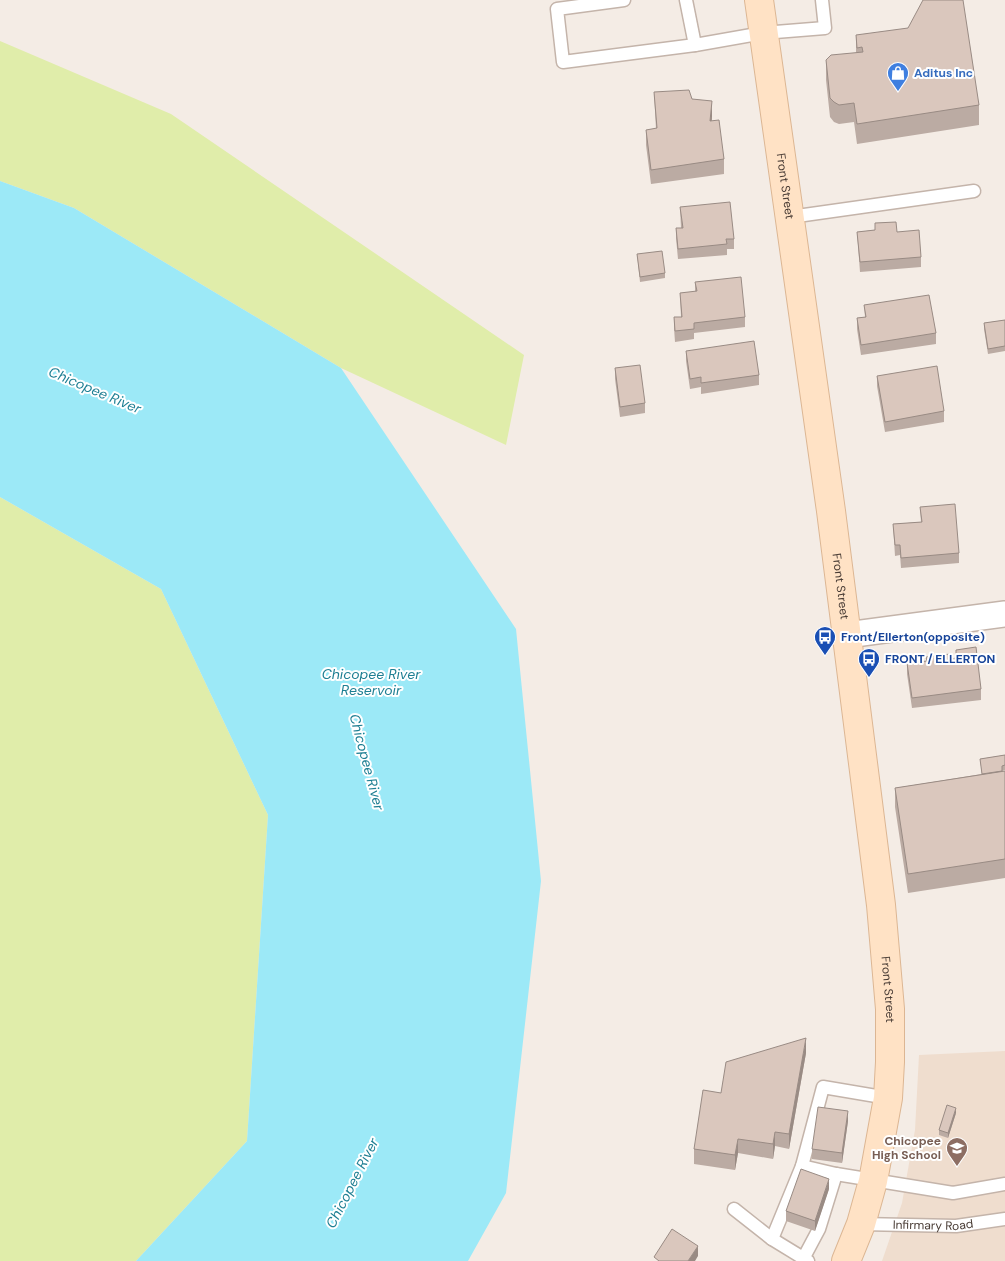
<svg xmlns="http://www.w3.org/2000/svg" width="1005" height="1261" font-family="'DM Sans',sans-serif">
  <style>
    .education { fill: #efddce }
    .green { fill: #e0edaa }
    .water { fill: #9ce9f7 }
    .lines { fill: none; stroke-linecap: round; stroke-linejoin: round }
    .service-casing { stroke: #c4b4aa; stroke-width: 15 }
    .minor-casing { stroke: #c4b4aa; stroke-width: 28 }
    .secondary-casing { stroke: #dcb693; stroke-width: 30 }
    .service { stroke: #fff; stroke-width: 12 }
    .minor { stroke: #fff; stroke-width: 25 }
    .secondary { stroke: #ffe2c5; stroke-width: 28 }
    .wall { fill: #bbaba3 }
    .shaded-wall { fill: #998b84 }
    .building { fill: #dac7bd; stroke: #998b84 }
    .labels { text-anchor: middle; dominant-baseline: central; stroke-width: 4; stroke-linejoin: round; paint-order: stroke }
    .shop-label { font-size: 12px; font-weight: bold; fill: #366cbe; stroke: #fff; text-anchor: start }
    .street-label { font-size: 12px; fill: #483b34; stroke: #fff }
    .transit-label { font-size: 12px; font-weight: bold; fill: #164399; stroke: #fff; text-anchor: start }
    .education-label { font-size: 12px; font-weight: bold; fill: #785e54; stroke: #fff; text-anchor: end }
    .water-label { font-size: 14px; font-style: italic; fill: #1e7f93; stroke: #fff }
  </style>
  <rect width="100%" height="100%" fill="#f4ece5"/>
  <path class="education" d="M 1005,1051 L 1005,1261 L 882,1261 L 902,1203 L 915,1130 L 919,1055 Z"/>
  <path class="green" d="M 0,41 L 171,114 L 524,355 L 506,445 L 341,368 L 74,208 L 0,181 Z
    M 0,497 L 161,589 L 268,815 L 247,1141 L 136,1261 L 0,1261 Z"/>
  <path class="water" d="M 0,181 L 74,208 L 341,368 L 516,629 L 541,881 L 506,1193 L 468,1261 L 136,1261 L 247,1141 L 268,815 L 161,589 L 0,497 Z"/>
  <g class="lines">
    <g class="service-casing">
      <g id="service">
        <path d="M 624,0 L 557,9 L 563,62 L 695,45 L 763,33 L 825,28 L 822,0"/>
        <path d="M 686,0 L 695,45"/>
        <path d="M 790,217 L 974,191"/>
        <path d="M 802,1166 L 823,1087 L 888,1098"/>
        <path d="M 734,1209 L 772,1239 L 808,1261"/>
        <path id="s1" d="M 861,1224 L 956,1226 L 1005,1219"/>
        <path d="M 772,1239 L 802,1166 L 836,1174 L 953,1193 L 1005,1184"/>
        <path d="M 803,1259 L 819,1229 L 836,1174"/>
      </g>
    </g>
    <g class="minor-casing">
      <path id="minor" d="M 847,635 L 1005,614"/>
    </g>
    <g class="secondary-casing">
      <g id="secondary">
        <path id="s2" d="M 759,0 L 831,511 L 881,905 L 890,1009 L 890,1062 L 888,1098 L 873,1181 L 861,1224 L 846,1261"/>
      </g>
    </g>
    <use href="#service" class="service"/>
    <use href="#minor" class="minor"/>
    <use href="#secondary" class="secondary"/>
  </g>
  <path class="wall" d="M 856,35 L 979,105 L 979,125 L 857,144 L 854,122 L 839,124 L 834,122 L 830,117 L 826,80 L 826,60 L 856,53 Z
    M 654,92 L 692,99 L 712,116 L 712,121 L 724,159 L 724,174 L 651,184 L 646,145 L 646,130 L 656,129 Z
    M 680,207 L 734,239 L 734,249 L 727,249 L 727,255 L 678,259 L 676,238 L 676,228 L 681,228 Z
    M 875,223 L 897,232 L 921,257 L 921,267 L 860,272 L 857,232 L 875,230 Z
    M 637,254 L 665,273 L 665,278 L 640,282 Z
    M 695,282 L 745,317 L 745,327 L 694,333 L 694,339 L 675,342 L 674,328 L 674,317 L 681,317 L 680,293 L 695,292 Z
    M 864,305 L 936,333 L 936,344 L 861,355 L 857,329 L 857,318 L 865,317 Z
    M 1005,320 L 1005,351 L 988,354 L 984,329 L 984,323 Z
    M 686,351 L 759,375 L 759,385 L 701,394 L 701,387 L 690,389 L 686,361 Z
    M 615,368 L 645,403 L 645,413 L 620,417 L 615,379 Z
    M 877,376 L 944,411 L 944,422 L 885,432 L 877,386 Z
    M 920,507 L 959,553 L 959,563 L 901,568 L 900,555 L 895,556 L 893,524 L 921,522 Z
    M 956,650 L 981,689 L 981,700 L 912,708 L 907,674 L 907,663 L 926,661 L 926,657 L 950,659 L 956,658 Z
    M 1005,755 L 1005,770 L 1002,771 L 1005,771 L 1005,878 L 908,893 L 895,807 L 895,788 L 982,774 L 980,759 Z
    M 806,1053 L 789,1149 L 775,1146 L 773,1159 L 738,1153 L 735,1170 L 694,1164 L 694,1149 L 721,1093 Z
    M 956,1113 L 948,1138 L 939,1135 L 939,1130 Z
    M 848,1121 L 842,1163 L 812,1159 L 812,1149 Z
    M 829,1189 L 815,1231 L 786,1221 L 786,1211 Z"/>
  <path class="shaded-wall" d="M 712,101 L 712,116 L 710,136 L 710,121 Z
    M 806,1038 L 806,1053 L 789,1149 L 789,1134 Z
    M 956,1108 L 956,1113 L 948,1138 L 948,1133 Z
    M 848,1111 L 848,1121 L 842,1163 L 842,1153 Z
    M 775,1132 L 775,1146 L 773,1159 L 773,1144 Z
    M 738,1139 L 738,1153 L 735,1170 L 735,1155 Z
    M 829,1179 L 829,1189 L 815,1231 L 815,1221 Z
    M 698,1246 L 698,1256 L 695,1261 L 688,1261 Z"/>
  <path class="building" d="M 923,0 L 963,0 L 979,105 L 857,124 L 854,103 L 839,105 L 834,102 L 830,98 L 826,60 L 831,55 L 863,52 L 862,47 L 857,48 L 856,35 L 908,28 Z
    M 689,90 L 692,99 L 712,101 L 710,121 L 719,120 L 724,159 L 651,170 L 646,130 L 657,128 L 654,92 Z
    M 730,202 L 734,239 L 726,239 L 727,244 L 678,249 L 676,228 L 683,228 L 680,207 Z
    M 896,222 L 897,232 L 919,230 L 921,257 L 860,262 L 857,232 L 875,230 L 875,223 Z
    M 662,251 L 665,273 L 640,277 L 637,254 Z
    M 741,277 L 745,317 L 694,323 L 694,329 L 675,331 L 674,317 L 682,317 L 680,293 L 697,291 L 695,282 Z
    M 929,295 L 936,333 L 861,345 L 857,318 L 866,317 L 864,305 Z
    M 1005,320 L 1005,346 L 988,349 L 984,323 Z
    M 754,341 L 759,375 L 701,383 L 701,377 L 690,379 L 686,351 Z
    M 640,365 L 645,403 L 620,407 L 615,368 Z
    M 937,366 L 944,411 L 885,422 L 877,376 Z
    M 955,504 L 959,553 L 901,558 L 900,545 L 895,545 L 893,524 L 922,522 L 920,507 Z
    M 976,647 L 981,689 L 912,698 L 907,663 L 927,661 L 926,657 L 950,654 L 950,659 L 956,658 L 956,650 Z
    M 1005,755 L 1005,765 L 1002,766 L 1002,771 L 982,774 L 980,759 Z
    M 1005,771 L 1005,859 L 908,874 L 895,788 Z
    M 806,1038 L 789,1134 L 775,1132 L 773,1144 L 738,1139 L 735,1155 L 694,1149 L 703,1090 L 721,1093 L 726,1062 Z
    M 947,1105 L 956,1108 L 948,1133 L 939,1130 Z
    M 818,1107 L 848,1111 L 842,1153 L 812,1149 Z
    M 801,1169 L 829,1179 L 815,1221 L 786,1211 Z
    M 672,1229 L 698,1246 L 688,1261 L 659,1261 L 654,1257 Z"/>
  <defs>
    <g id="shop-pin" transform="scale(1.125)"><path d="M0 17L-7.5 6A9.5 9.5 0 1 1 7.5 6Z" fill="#3f7fe0" stroke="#fff"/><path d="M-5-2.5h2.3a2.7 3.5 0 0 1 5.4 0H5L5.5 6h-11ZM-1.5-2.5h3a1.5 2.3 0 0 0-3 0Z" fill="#fff"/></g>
    <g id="bus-pin" transform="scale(1.125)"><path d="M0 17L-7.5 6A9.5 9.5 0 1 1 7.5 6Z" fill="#1a4fb4" stroke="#fff"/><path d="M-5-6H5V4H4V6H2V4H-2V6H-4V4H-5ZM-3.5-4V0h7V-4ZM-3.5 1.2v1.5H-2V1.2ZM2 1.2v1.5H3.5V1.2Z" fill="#fff"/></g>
    <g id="school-pin" transform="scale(1.125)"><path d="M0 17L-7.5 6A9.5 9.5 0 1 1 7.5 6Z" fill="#8d6e63" stroke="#fff"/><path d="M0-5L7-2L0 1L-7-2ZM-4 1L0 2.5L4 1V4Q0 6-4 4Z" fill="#fff"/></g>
  </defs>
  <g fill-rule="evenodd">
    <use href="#shop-pin" x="898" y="73"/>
    <use href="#bus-pin" x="825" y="637"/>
    <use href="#bus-pin" x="869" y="659"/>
    <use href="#school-pin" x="957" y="1148"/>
  </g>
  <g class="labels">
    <g class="shop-label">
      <text x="914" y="73">Aditus Inc</text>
    </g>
    <g class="street-label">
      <text stroke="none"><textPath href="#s2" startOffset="188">Front Street</textPath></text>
      <text stroke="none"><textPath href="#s2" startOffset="592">Front Street</textPath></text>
      <text stroke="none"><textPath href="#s2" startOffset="998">Front Street</textPath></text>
      <text stroke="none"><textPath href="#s1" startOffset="72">Infirmary Road</textPath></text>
    </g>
    <g class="transit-label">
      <text x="841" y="637">Front/Ellerton(opposite)</text>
      <text x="885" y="659">FRONT / ELLERTON</text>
    </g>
    <g class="education-label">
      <text x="941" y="1141">Chicopee<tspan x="941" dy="14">High School</tspan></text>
    </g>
    <g class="water-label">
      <text transform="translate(95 390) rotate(23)">Chicopee River</text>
      <text x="371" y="674">Chicopee River<tspan x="371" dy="16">Reservoir</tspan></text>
      <text transform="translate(367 762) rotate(75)">Chicopee River</text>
      <text transform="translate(352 1183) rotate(-63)">Chicopee River</text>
    </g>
  </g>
</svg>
